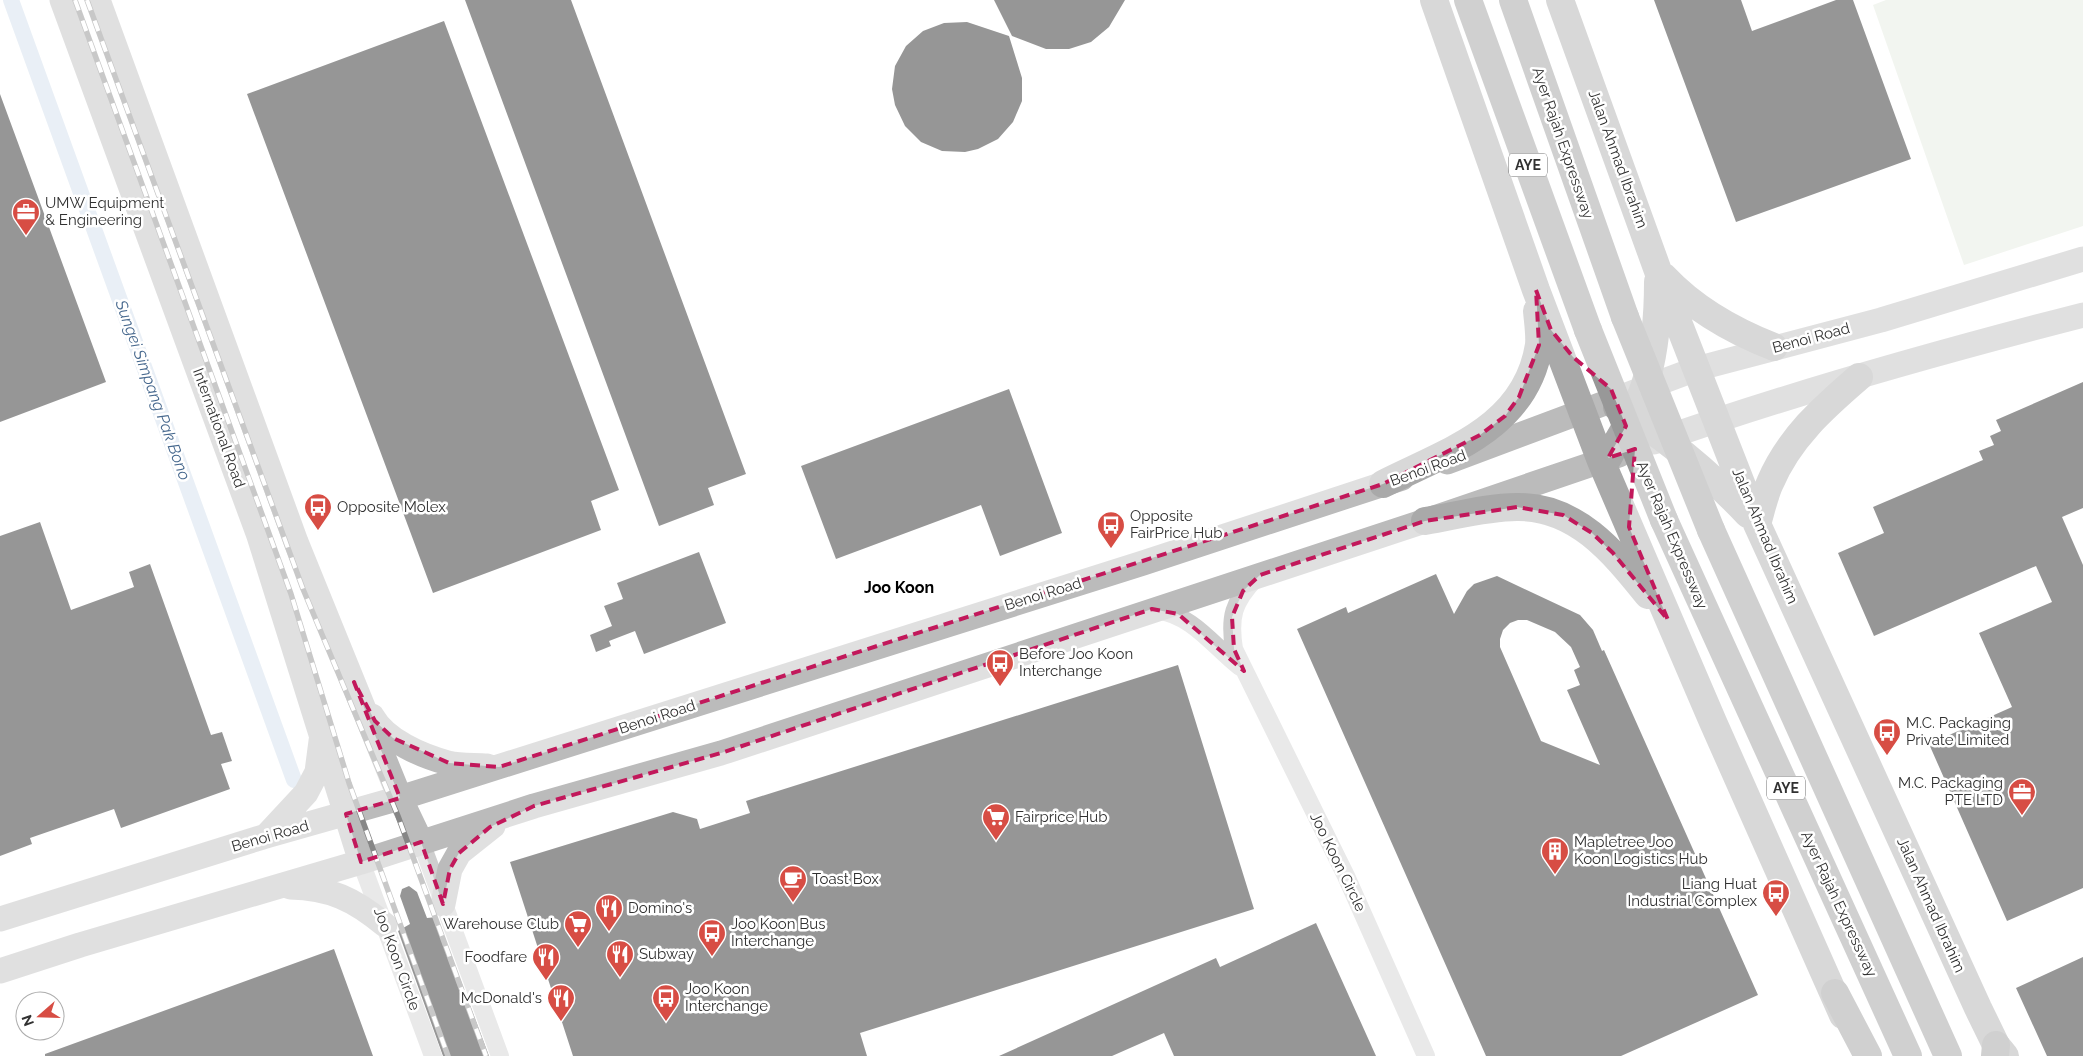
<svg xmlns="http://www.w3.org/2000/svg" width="2083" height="1056" font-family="Raleway,sans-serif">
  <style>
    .green { fill: #e2e9dd }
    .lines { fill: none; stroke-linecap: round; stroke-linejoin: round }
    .canal { stroke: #cfdcea; stroke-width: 16 }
    .building { fill: #181818; fill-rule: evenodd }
    .minor { stroke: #cecece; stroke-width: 18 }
    .secondary { stroke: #bbb; stroke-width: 25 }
    .primary { stroke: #a9a9a9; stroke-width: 28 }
    .motorway { stroke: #989898; stroke-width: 28 }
    .rail-casing { stroke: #868686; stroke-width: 5.5 }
    .rail { stroke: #fff; stroke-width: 4; stroke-dasharray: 11; stroke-linecap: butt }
    .motorway-bridge { stroke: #989898; stroke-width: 28 }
    .marked { fill: none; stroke: #c2185b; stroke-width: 4; stroke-dasharray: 10 6; stroke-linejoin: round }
    .labels { text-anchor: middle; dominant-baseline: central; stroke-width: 5; stroke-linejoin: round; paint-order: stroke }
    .shield { fill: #fff; stroke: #6f6f6f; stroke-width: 1 }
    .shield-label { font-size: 14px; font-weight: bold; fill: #313131 }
    .street-label { font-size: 15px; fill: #313131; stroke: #fff }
    .poi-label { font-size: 15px; fill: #313131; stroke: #fff; text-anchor: start }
    .water-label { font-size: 16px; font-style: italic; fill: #45678d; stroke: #fff }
    .neighbourhood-label { font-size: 16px; font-weight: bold; fill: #000; stroke: #fff }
  </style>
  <rect width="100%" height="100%" fill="#fff"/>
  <path class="green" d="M 1886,0 L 2083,0 L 2083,226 L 1964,265 L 1873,5 Z"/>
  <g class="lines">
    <path class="canal" d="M 11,0 L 294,780"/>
  </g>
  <path class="building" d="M 465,0 L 571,0 L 746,474 L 708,488 L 714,505 L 659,526 Z
    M 994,0 L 1125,0 L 1109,27 L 1091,42 L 1069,49 L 1046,49 L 1012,36 Z
    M 1654,0 L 1741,0 L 1752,31 L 1836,0 L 1853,0 L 1911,159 L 1736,222 Z
    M 444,21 L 619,490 L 591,501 L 601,530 L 433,593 L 247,94 Z
    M 967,22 L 1009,36 L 1022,78 L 1022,101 L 1013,122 L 998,139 L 978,149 L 965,152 L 942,151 L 921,142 L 905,126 L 895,105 L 892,89 L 895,66 L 906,46 L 923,31 L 944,23 Z
    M 0,94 L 106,382 L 0,422 Z
    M 2083,382 L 2083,508 L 2062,517 L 2083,565 L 2083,888 L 2007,921 L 1929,744 L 2012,707 L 1979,633 L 2052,602 L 2036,566 L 1874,636 L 1838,553 L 1884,533 L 1873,507 L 1983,460 L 1979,451 L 1994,445 L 1990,436 L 2001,431 L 1996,420 Z
    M 1009,389 L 1062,533 L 1000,556 L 981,505 L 836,559 L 801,466 Z
    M 40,522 L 71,610 L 134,587 L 129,572 L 150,564 L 211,735 L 222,732 L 232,761 L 221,764 L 230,789 L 121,828 L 114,809 L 30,838 L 32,844 L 0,856 L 0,536 Z
    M 699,552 L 726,623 L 644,654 L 635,631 L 609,641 L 611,646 L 596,652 L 590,635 L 612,626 L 604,606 L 623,599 L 617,583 Z
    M 1436,574 L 1454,614 L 1467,591 L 1474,584 L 1497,576 L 1580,615 L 1593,630 L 1602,651 L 1604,650 L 1758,995 L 1621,1056 L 1486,1056 L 1297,629 L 1346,607 L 1348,613 ZM 1518,620 L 1527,620 L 1555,632 L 1571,647 L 1580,667 L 1574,670 L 1580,685 L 1567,690 L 1600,765 L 1541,741 L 1500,647 L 1500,639 L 1503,630 L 1510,623 Z
    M 1178,665 L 1254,909 L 860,1033 L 867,1056 L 573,1056 L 510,862 L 673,812 L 697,819 L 700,829 L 750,813 L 746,801 Z
    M 409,886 L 417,892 L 427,918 L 437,917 L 489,1056 L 443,1056 L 398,931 L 410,924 L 400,896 L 402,889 Z
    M 1316,923 L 1376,1056 L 1174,1056 L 1164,1033 L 1112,1056 L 999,1056 L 1216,958 L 1220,967 Z
    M 334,949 L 373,1056 L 45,1056 L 45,1054 Z
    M 2083,957 L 2083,1056 L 2047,1056 L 2016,988 Z"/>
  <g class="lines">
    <path class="minor" d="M 1256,578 C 1233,602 1229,617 1234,649 L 1346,876 L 1426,1056
      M 1156,610 C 1193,615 1213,646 1240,667
      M 421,842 L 500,1056
      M 361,862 L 433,1056"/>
    <path class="secondary" d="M 62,0 L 259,536 L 361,862
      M 98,0 L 296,542 L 400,798 L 421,842
      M 1654,442 C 1795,392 1939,352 2083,315
      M 1447,462 L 1696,369 L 1881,320 L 2083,259
      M 372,716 C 386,741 422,756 448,763 C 460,766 474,765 487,766
      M 266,836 L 306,793 L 317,772 L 321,741
      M 290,887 C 330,888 354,899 385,925
      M 443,904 L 450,869 L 459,853 L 493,826
      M 0,919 L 266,836 L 400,798 L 1143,563 L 1402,478
      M 0,971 L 80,945 L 361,862 L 534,806 L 721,753 L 1425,521 L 1619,455"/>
    <path class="primary" d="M 1434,0 L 1536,290 L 1601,461 L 1713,722 L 1843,1015
      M 1560,0 L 1658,271 L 1757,524 L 1978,1008 L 1996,1045 L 2005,1056
      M 1664,277 C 1695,310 1733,331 1774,347
      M 1617,407 C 1666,437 1709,473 1748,514
      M 1608,458 C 1622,433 1639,407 1647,378 C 1655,348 1658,314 1658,282
      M 1383,484 C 1448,451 1526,428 1539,345 C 1540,335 1538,322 1537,311
      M 1425,521 C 1455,516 1487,507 1517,507 C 1577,506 1614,553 1648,595
      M 1757,524 C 1761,511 1764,496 1770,483 C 1789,438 1823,408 1859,377"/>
    <path class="motorway" d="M 1468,0 L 1588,330
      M 1513,0 L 1625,317
      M 1664,520 L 1908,1056
      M 1711,530 L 1948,1056
      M 1835,993 L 1868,1056
      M 1995,1056 L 1996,1045"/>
    <g class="rail-casing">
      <path id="rail" d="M 75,0 L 291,594 L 349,783 L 448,1056
        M 87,0 L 303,589 L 398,816 L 486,1056"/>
    </g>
    <use href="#rail" class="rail"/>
    <path class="motorway-bridge" d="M 1625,317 L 1711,530
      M 1588,330 L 1664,520"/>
  </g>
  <path d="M0 0H2083V1056H0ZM 1536,290 L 1551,330 L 1573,357 L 1611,389 L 1626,426 L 1608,458 L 1635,449 L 1629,527 L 1668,620 L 1613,553 L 1592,533 L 1563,515 L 1517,507 L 1425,521 L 1260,575 L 1243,591 L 1232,617 L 1234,649 L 1244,671 L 1178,614 L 1152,609 L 721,753 L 534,806 L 490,827 L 459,853 L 450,869 L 443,904 L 421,842 L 361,862 L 346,814 L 400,798 L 354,682 L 375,721 L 393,738 L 449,763 L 499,767 L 1383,484 L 1480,435 L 1505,416 L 1519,397 L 1539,345 Z" fill="#fff" fill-opacity=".55" fill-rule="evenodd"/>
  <path class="marked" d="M 1536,290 L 1551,330 L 1573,357 L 1611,389 L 1626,426 L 1608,458 L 1635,449 L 1629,527 L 1668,620 L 1613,553 L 1592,533 L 1563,515 L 1517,507 L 1425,521 L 1260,575 L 1243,591 L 1232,617 L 1234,649 L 1244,671 L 1178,614 L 1152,609 L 721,753 L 534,806 L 490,827 L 459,853 L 450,869 L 443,904 L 421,842 L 361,862 L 346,814 L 400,798 L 354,682 L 375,721 L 393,738 L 449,763 L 499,767 L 1383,484 L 1480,435 L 1505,416 L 1519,397 L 1539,345 Z"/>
  <defs>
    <g id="office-pin" transform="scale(1.4375)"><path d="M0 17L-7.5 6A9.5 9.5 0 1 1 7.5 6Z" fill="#d74d44" stroke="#fff"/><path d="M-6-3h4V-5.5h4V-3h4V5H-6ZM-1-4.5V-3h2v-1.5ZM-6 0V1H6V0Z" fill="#fff"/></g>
    <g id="bus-pin" transform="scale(1.4375)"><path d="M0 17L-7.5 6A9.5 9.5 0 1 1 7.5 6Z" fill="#d74d44" stroke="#fff"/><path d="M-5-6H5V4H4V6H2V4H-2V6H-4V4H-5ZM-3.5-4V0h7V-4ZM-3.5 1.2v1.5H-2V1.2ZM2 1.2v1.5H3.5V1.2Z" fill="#fff"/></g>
    <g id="supermarket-pin" transform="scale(1.4375)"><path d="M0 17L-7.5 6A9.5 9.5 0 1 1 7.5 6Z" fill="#d74d44" stroke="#fff"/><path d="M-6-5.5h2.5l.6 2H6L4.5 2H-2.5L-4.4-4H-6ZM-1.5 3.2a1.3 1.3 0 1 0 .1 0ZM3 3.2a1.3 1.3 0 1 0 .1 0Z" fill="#fff"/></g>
    <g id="building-pin" transform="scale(1.4375)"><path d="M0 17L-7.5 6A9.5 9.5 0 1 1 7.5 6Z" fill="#d74d44" stroke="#fff"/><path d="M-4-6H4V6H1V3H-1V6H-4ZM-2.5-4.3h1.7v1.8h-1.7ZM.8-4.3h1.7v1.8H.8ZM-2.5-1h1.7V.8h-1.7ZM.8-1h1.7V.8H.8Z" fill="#fff"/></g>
    <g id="cafe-pin" transform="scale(1.4375)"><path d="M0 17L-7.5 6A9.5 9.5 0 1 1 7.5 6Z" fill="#d74d44" stroke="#fff"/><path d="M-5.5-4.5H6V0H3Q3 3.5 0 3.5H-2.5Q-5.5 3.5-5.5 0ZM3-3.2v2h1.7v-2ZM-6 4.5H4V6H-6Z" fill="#fff"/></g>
    <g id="restaurant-pin" transform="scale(1.4375)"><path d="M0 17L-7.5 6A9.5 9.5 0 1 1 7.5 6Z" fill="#d74d44" stroke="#fff"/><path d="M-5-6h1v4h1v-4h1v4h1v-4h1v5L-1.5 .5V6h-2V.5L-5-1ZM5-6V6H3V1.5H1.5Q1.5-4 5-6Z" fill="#fff"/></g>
  </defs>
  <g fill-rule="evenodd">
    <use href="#office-pin" x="26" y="212"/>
    <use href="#bus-pin" x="318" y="507"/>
    <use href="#bus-pin" x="1111" y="525"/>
    <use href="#bus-pin" x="1000" y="663"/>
    <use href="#bus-pin" x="1887" y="732"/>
    <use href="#office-pin" x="2022" y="792"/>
    <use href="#supermarket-pin" x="996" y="817"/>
    <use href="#building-pin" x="1555" y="851"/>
    <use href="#cafe-pin" x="793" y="879"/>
    <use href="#bus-pin" x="1776" y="893"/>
    <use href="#restaurant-pin" x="609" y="908"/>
    <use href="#supermarket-pin" x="578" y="924"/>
    <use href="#bus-pin" x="712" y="933"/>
    <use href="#restaurant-pin" x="620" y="954"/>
    <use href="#restaurant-pin" x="546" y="957"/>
    <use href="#restaurant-pin" x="561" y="998"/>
    <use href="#bus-pin" x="666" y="998"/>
  </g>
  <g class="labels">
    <g class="shield">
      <rect x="1509" y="153.5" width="38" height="23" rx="4"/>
      <rect x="1767" y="776.5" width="38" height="23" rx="4"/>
    </g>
    <g class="shield-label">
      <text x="1528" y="165">AYE</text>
      <text x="1786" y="788">AYE</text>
    </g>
    <g class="street-label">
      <text transform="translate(1563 143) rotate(71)">Ayer Rajah Expressway</text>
      <text transform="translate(1618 159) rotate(70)">Jalan Ahmad Ibrahim</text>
      <text transform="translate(1811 338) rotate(-15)">Benoi Road</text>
      <text transform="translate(219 428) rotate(70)">International Road</text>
      <text transform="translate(1428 468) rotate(-20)">Benoi Road</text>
      <text transform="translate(1672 535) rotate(67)">Ayer Rajah Expressway</text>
      <text transform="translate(1765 536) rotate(67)">Jalan Ahmad Ibrahim</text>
      <text transform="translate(1043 594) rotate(-17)">Benoi Road</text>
      <text transform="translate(657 717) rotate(-18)">Benoi Road</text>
      <text transform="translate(270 836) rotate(-16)">Benoi Road</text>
      <text transform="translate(1338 862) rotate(64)">Joo Koon Circle</text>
      <text transform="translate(1839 904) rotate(65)">Ayer Rajah Expressway</text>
      <text transform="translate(1931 905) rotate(66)">Jalan Ahmad Ibrahim</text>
      <text transform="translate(397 959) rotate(70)">Joo Koon Circle</text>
    </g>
    <g class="poi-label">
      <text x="45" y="203">UMW Equipment<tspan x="45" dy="17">&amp; Engineering</tspan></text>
      <text x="337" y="507">Opposite Molex</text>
      <text x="1130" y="516">Opposite<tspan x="1130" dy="17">FairPrice Hub</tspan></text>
      <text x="1019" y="654">Before Joo Koon<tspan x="1019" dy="17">Interchange</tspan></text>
      <text x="1906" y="723">M.C. Packaging<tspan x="1906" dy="17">Private Limited</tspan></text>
      <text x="2003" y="783" text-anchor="end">M.C. Packaging<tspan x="2003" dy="17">PTE LTD</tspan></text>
      <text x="1015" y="817">Fairprice Hub</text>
      <text x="1574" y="842">Mapletree Joo<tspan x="1574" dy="17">Koon Logistics Hub</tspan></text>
      <text x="812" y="879">Toast Box</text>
      <text x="1757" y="884" text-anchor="end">Liang Huat<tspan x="1757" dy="17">Industrial Complex</tspan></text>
      <text x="628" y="908">Domino's</text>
      <text x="559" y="924" text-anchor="end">Warehouse Club</text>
      <text x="731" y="924">Joo Koon Bus<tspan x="731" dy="17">Interchange</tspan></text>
      <text x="639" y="954">Subway</text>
      <text x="527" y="957" text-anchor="end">Foodfare</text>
      <text x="685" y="989">Joo Koon<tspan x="685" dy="17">Interchange</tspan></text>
      <text x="542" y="998" text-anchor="end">McDonald's</text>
    </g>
    <g class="water-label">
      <text transform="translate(153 390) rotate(70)">Sungei Simpang Pak Bono</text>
    </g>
    <g class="neighbourhood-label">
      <text x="899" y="587">Joo Koon</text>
    </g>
  </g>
  <g transform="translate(40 1016) rotate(250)"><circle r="24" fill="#ffffff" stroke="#adadad"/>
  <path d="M0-4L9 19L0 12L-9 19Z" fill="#d74d44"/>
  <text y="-8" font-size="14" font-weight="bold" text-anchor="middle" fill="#313131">N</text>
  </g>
</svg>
